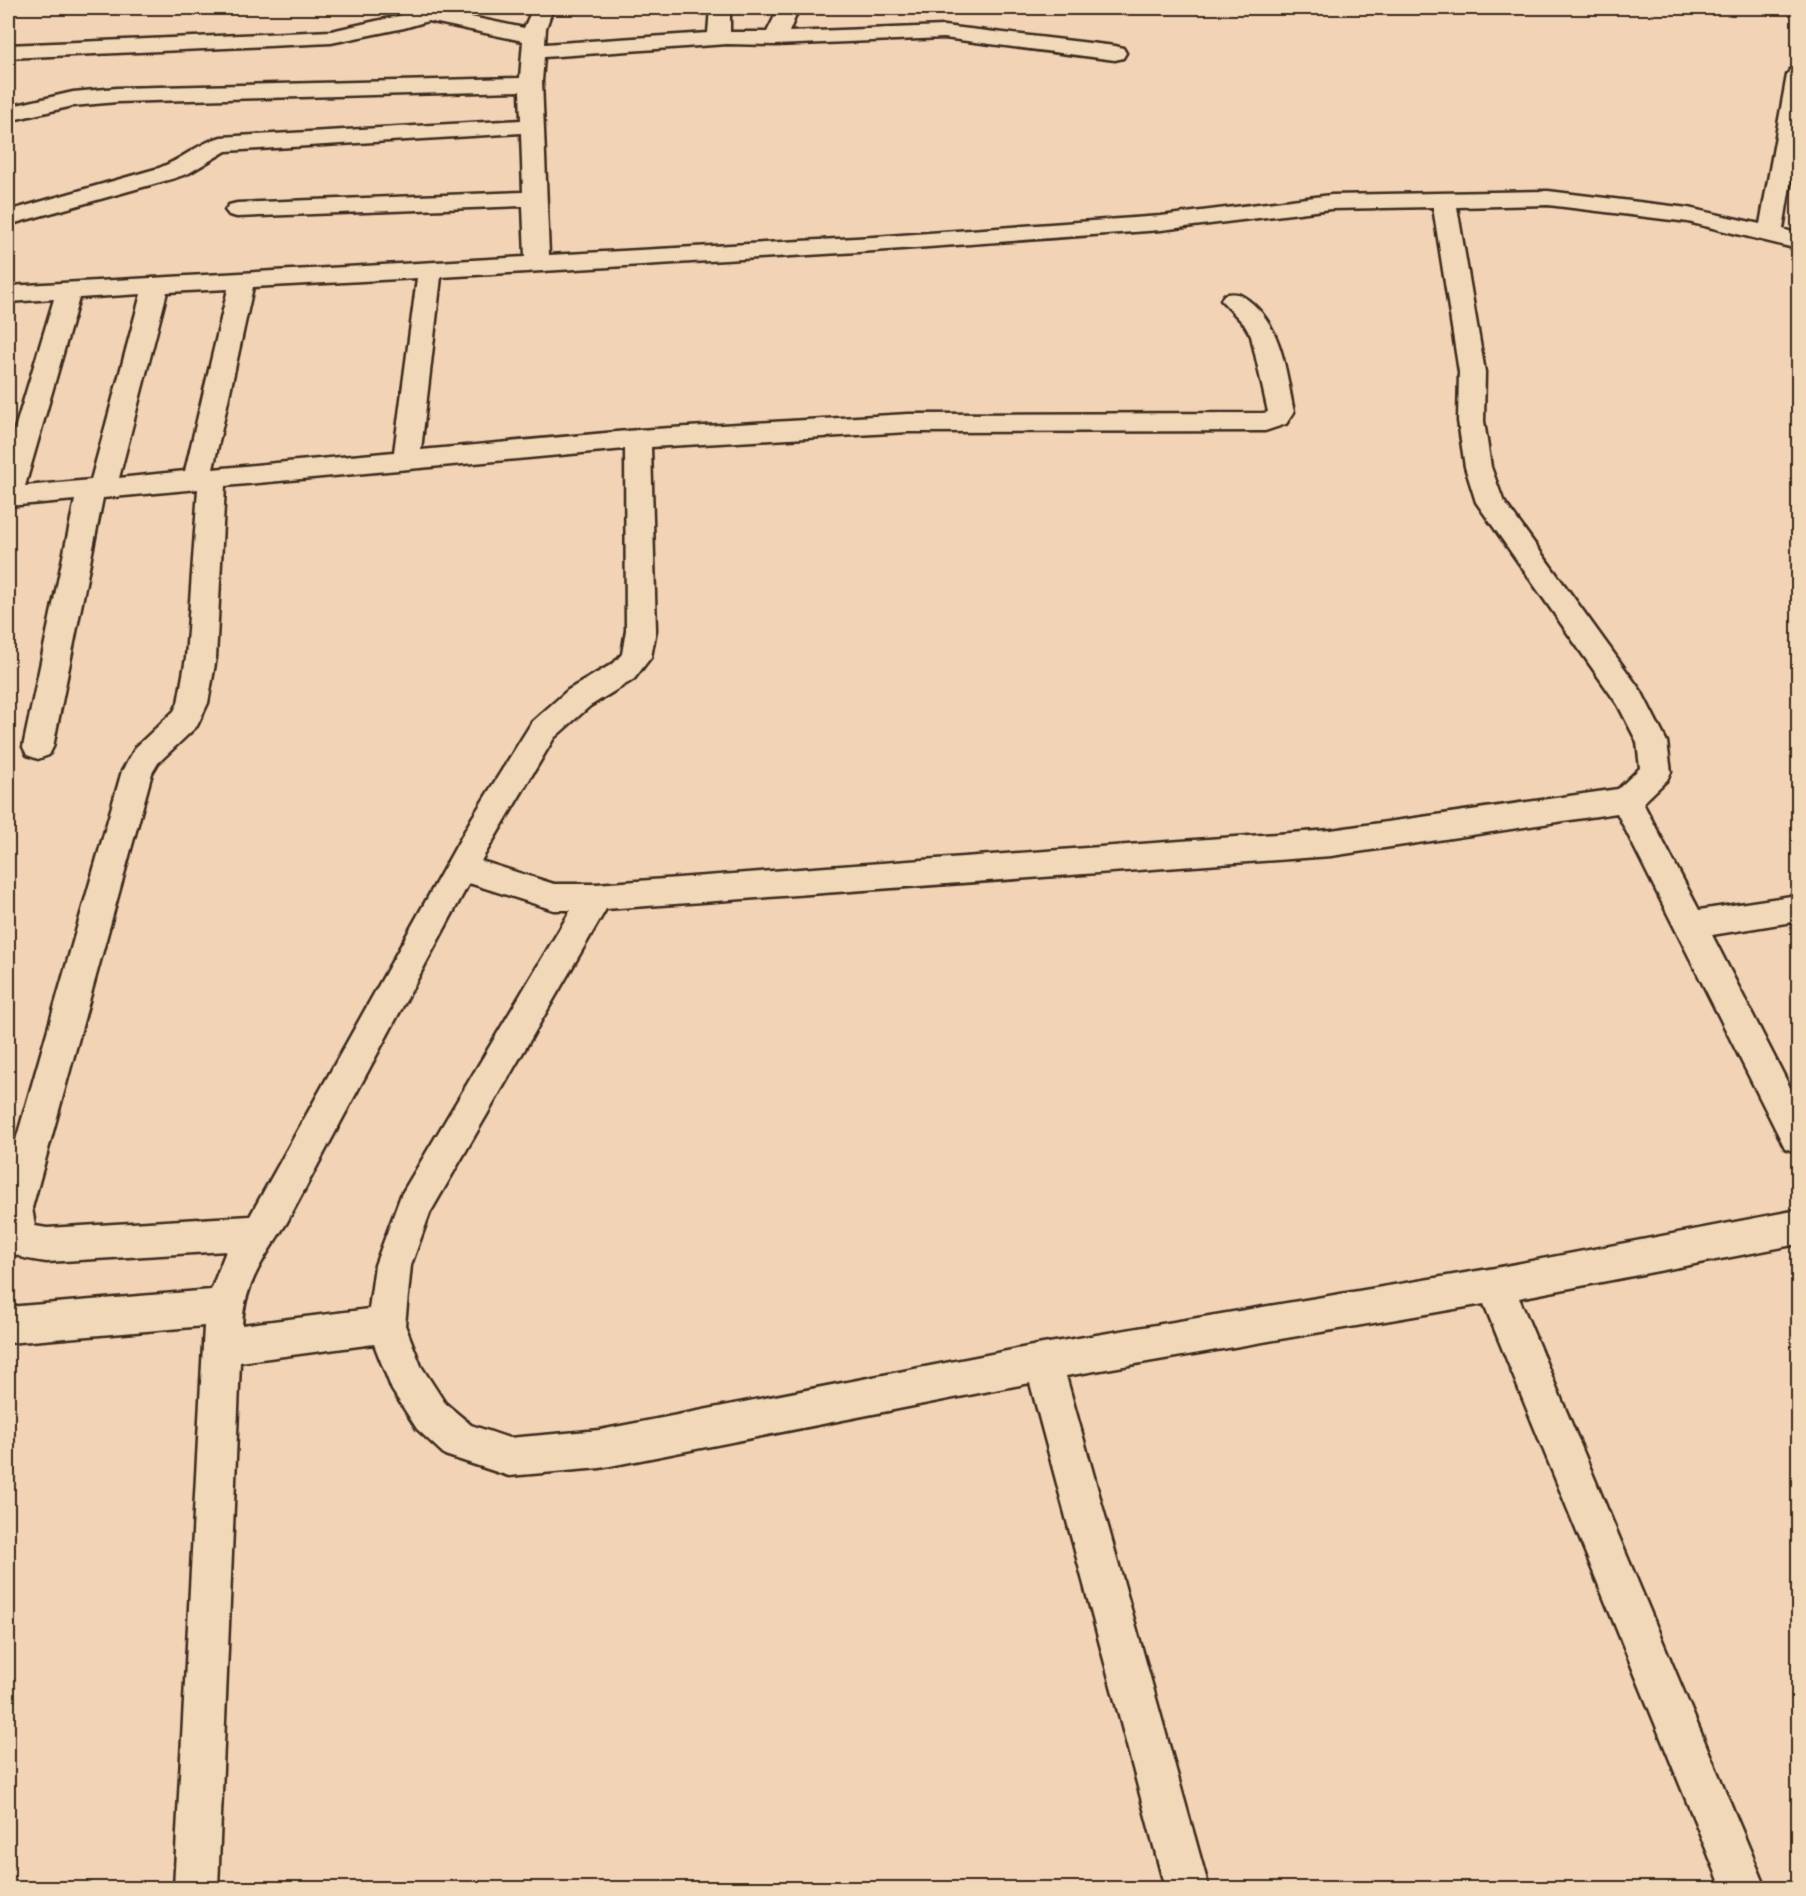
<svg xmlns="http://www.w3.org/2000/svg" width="1806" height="1896" font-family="'Indie Flower',sans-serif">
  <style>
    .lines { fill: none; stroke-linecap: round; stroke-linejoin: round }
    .minor-casing { stroke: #3b2a1e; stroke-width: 5 }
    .minor { fill: #f1d8b9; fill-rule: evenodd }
  </style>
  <rect width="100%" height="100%" fill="#f2d3b6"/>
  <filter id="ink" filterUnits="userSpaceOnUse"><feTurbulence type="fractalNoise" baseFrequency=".0167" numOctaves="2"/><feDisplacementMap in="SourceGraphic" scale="12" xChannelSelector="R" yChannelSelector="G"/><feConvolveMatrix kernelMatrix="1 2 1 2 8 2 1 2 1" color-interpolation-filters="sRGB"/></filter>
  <g filter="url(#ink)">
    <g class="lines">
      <g class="minor-casing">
        <path id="minor" d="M 398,8 L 428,8 L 524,28 L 533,8 L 553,8 L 546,28 L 545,44 L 708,33 L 710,8 L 730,8 L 730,32 L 767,32 L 779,8 L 799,8 L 789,32 L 944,26 L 1115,46 L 1123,48 L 1126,53 L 1123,58 L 1115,60 L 944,38 L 775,45 L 727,44 L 544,57 L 542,81 L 549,255 L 874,237 L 1161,216 L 1331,195 L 1548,191 L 1688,208 L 1760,224 L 1787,75 L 1790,70 L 1798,69 L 1798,137 L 1783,229 L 1798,234 L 1798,249 L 1688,222 L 1548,205 L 1457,207 L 1485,372 L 1484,421 L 1491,467 L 1503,500 L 1641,691 L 1667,742 L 1671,772 L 1667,780 L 1643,803 L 1699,910 L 1798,895 L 1798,921 L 1712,935 L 1798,1103 L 1798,1153 L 1785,1148 L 1617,813 L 1331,856 L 606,909 L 430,1213 L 411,1265 L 405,1325 L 421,1366 L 445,1403 L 471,1425 L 509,1438 L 600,1430 L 1043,1344 L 1495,1268 L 1798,1210 L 1798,1244 L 1519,1298 L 1766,1888 L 1722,1888 L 1484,1304 L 1066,1376 L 1209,1888 L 1165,1888 L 1030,1383 L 600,1468 L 509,1476 L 445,1455 L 417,1429 L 392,1390 L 374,1344 L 240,1362 L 218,1888 L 174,1888 L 204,1326 L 8,1343 L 8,1307 L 211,1290 L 226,1251 L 47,1262 C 34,1260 15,1259 8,1247 L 8,1168 L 122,771 L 136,747 L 174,711 L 178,703 L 186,658 L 198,489 L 103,498 L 53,747 L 49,755 L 38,759 L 27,755 L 23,747 L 75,500 L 8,506 L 8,452 L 54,299 L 8,302 L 8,286 L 525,257 L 523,206 L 237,217 L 229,215 L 225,210 L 229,205 L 237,203 L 523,192 L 521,133 L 226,151 L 189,173 L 175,178 L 8,225 L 8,211 L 159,168 C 181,160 199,143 221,137 L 521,120 L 520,91 L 117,102 L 73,106 L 8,121 L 8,107 L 73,92 L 117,88 L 520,78 L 523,41 L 428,21 L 404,28 L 331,43 L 8,58 L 8,45 L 331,31 L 403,15 L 396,10 ZM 1433,207 L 1459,372 L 1458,421 L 1465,467 L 1476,502 L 1618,705 L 1637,742 L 1640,768 L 1618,789 L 1331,830 L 596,884 L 554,884 L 481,861 L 554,738 L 590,706 L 634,679 L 651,657 L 656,630 L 651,447 L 908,432 L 1265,431 L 1286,424 L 1294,412 C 1286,374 1283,331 1253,304 C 1243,296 1238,291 1224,295 L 1221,300 L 1244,324 L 1251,336 L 1268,412 L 1263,413 L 908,414 L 638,430 L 421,450 L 441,277 L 874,251 L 1161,230 L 1331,209 ZM 417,278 L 394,452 L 213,469 L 253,287 ZM 228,289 L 185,471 L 119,478 L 167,292 ZM 141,294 L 91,480 L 25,486 L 79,298 ZM 625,449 L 626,630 L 622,654 L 614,663 L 568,690 L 532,722 L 472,818 L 250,1216 L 47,1228 L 35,1226 L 32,1208 L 152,773 L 158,763 L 197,726 L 208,703 L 216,658 L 225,486 ZM 469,883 L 554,910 L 571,910 L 401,1195 L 375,1265 L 369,1309 L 242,1325 C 244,1285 265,1256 286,1224 Z"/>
      </g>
      <use href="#minor" class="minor"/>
    </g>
  </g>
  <rect width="1806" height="1896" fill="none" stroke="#f1d8b9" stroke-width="30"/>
  <rect x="15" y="15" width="1776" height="1866" fill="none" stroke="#3b2a1e" stroke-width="2" filter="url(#ink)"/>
</svg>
